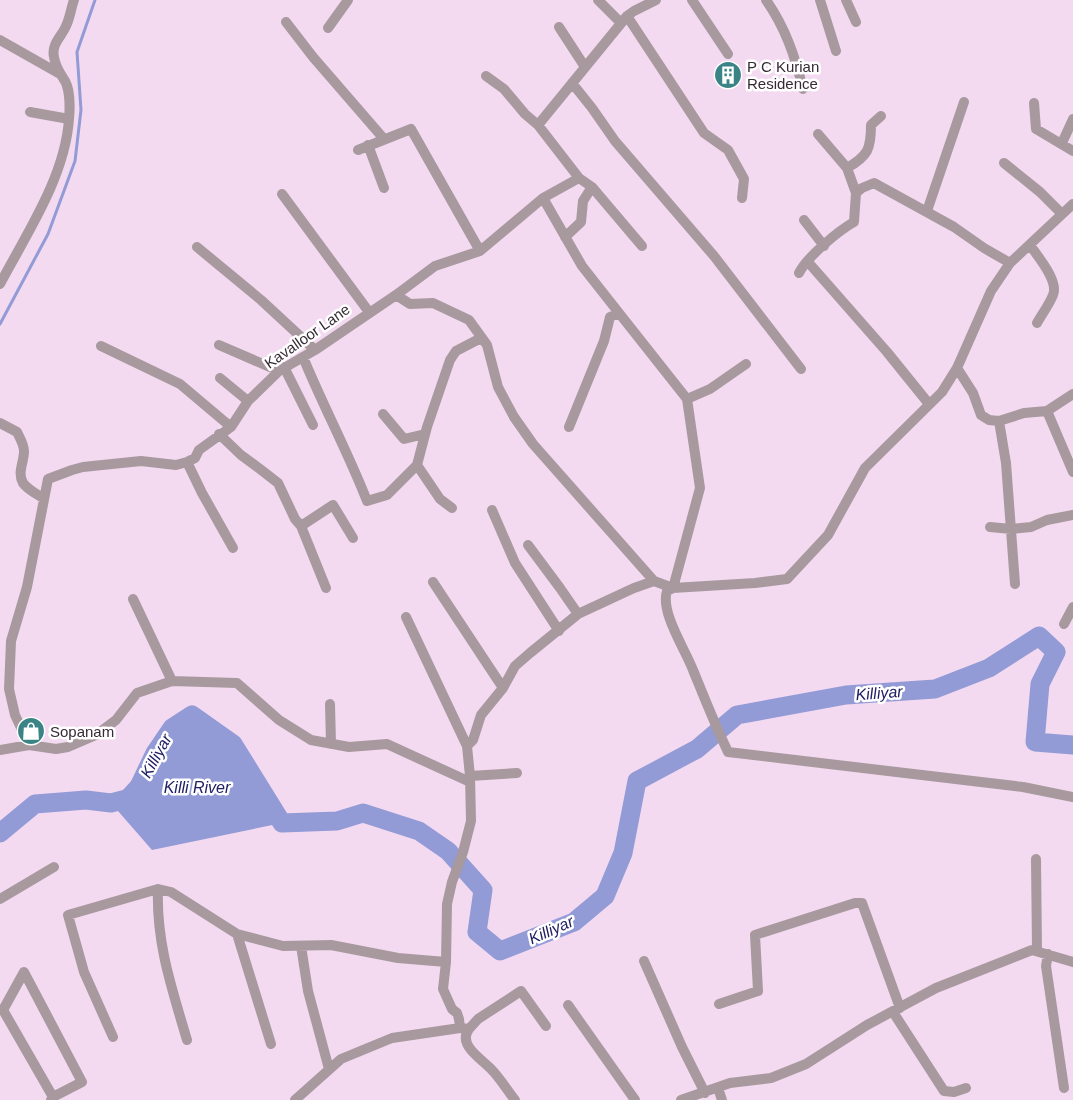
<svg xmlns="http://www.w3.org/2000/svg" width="1073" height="1100" font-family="Helvetica,sans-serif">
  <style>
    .water { fill: #929bd5 }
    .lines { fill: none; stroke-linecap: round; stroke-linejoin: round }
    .stream { stroke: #929bd5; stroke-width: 3 }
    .river { stroke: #929bd5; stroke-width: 19 }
    .minor { stroke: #a8999f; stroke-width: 10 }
    .labels { text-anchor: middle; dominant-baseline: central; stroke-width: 5; stroke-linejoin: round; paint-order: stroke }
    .poi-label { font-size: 15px; fill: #352b34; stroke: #fff; text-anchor: start }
    .street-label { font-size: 15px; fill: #352b34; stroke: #fff }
    .water-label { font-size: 16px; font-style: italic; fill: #212063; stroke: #fff }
  </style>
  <rect width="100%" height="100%" fill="#f4daf1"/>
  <path class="water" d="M 192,715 L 233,744 L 282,823 L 152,850 L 111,803 Z"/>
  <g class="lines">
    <path class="stream" d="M 0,324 L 48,234 L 75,161 L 81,110 L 77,52 L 95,0"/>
    <path class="river" d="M 0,833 L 35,804 L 86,800 L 111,803 L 134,797 L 155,753 L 172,728 L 192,715 L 233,744 L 282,823 L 337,821 L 363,813 L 419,831 L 448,851 L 483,890 L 477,932 L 500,951 L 574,922 L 605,896 L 623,853 L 637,781 L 697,749 L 737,715 L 846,695 L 935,689 L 989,668 L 1039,636 L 1056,652 L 1040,684 L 1035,742 L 1073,745"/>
    <path class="minor" d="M 598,0 L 621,23
      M 692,0 L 728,54
      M 766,0 C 785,27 795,56 803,89
      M 820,0 L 836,51
      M 846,0 L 856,22
      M 627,16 L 704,133 L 728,150 L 744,179 L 742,198
      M 286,22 L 313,57 L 384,139
      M 559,27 L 585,67
      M 328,28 L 348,0
      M 0,40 L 60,74
      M 486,76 L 504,89 L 525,114 L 538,125
      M 572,83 L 592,108 L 615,141 L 714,256 L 801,369
      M 1034,103 L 1036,129 L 1073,151
      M 30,112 L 69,119
      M 818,134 L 847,168 L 856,193
      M 1062,143 L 1073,119
      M 368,145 L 384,188
      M 358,150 L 411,129 L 480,251
      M 1004,163 L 1040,192 L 1062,214
      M 847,168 C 868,156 871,149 871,125 L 881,116
      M 579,178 L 592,187 L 642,246
      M 282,194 L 369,312
      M 543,198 L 582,266 L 619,313 L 610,317 L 604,341 L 569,427
      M 927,211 L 964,102
      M 804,220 L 824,246
      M 565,237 L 581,222 L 583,201 L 592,187
      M 1030,245 C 1038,257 1059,281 1053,295 C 1049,305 1042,314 1037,323
      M 197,247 L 261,300 L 315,350
      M 808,262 L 887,352 L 929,404
      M 799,273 C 807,257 838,231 854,222 L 856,193 L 862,188 L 874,183 L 954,227 L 984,248 L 1010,263
      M 0,284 C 27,233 65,177 69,119 C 70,108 70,90 65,81 C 60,73 55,66 54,57 C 51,44 62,36 66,26 C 70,18 71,8 74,0
      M 396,295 L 410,304 L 433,303 L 469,320 L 487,345 L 498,387 L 514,417 L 533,444 L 654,581
      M 619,313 L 687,399 L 700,488 L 673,588 L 667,591 C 660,612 685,649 693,670 C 704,697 715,725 728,752 L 1023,787 L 1073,797
      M 219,345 L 279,371
      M 101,346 L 180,384 L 231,427
      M 303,357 C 323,406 348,452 367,501 L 387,495 L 417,465 L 427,427 L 450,360 L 456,351 L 481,338
      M 284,367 L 313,425
      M 957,368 L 973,393 L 981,415 L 989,420 L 999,421 L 1024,413 L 1047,411 L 1073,472
      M 220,378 L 248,401
      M 687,399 L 710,389 L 746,364
      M 1047,411 L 1073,394
      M 383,414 L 404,439 L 425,434
      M 999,421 L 1006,463 L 1015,584
      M 0,423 L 17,432 C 20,438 24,445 24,451 C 24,463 17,472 23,483 C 28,490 37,494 43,498
      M 219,434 L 241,455 L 260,469 L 278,483 L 295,519 L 301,526 L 326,588
      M 187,462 L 202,493 L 233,548
      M 417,465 L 440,499 L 452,508
      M 492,510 L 515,563 L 559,631
      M 301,526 L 333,505 L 353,538
      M 990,527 L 1011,529 L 1031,527 L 1047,520 L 1073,515
      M 528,545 L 560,588 L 578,614
      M 433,582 L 503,688
      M 133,599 L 172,681
      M 406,617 L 467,746
      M 1064,624 L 1073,607
      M 330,704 L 331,744
      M 29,745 L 56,749 L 68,747 L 96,735 L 116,720 L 137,693 L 172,681 L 237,683 L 279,720 L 311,740 L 349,747 L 387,744 L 470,782
      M 0,750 L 29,745 L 15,715 L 9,689 L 11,641 L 27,587 L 48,479 L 72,470 L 83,467 L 141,461 L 176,465 L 187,462 L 195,458 L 199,450 L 231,427 L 248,401 L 279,371 L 315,350 L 396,295 L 435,266 L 480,251 L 543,198 L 579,178 L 538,125 L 627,16 L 634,11 L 656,0
      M 470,776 L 517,773
      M 1036,859 L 1037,951
      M 0,899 L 54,867
      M 301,946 L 308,991 L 329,1069
      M 1048,954 L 1046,966 L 1064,1088
      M 644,961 L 682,1047 L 705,1093
      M 719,1004 L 758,991 L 755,935 L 855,903 L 862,903 L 900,1008
      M 568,1005 L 635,1100
      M 893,1012 L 944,1091 L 954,1092 L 966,1088
      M 469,1029 L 478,1019 L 521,991 L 546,1026
      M 113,1037 L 84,972 L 68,915 L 158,889
      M 187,1040 C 172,989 156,943 158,889 L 171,892 L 237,934
      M 271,1044 L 237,934 L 283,946 L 331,945 L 398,958 L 446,962
      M 718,1088 L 722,1100
      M 51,1100 L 53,1097 L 82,1082 L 24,972 L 3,1010 L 53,1097
      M 295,1100 L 341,1059 L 392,1038 L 460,1028
      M 515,1100 C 507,1090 500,1078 491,1069 C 482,1059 457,1045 469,1029 L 460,1028 L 459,1019 L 457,1013 L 452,1009 L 443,989 L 446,962 L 447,904 L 452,882 L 463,852 L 471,821 L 470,776 L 467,746 L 473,740 L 481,715 L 503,688 L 515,666 L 530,653 L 578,614 L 634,588 L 654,581 L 673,588 L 755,583 L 787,579 L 828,535 L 865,468 L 942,392 L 957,368 L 991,291 L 1010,263 L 1073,204
      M 681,1100 L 730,1083 L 771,1078 L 806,1064 L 867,1025 L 936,988 L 1032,950 L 1073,962"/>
  </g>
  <defs>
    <g id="building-disc" transform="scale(1.4375)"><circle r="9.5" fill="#3b8486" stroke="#fff"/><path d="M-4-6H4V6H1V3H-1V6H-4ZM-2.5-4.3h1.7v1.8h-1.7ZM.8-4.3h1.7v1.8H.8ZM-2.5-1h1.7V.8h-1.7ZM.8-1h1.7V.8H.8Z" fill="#fff"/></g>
    <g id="shop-disc" transform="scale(1.4375)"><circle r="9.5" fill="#3b8486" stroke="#fff"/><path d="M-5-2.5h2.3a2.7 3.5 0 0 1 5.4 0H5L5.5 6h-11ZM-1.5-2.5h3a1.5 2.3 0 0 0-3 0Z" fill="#fff"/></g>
  </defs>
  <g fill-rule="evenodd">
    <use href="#building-disc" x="728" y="75"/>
    <use href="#shop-disc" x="31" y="731"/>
  </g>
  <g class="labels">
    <g class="poi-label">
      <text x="747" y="66">P C Kurian<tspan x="747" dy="17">Residence</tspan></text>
      <text x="50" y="731">Sopanam</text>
    </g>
    <g class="street-label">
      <text transform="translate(307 336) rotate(-35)">Kavalloor Lane</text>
    </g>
    <g class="water-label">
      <text transform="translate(879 693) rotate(-4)">Killiyar</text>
      <text transform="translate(156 756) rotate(-61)">Killiyar</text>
      <text x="197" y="787">Killi River</text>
      <text transform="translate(551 930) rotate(-24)">Killiyar</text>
    </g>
  </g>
</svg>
